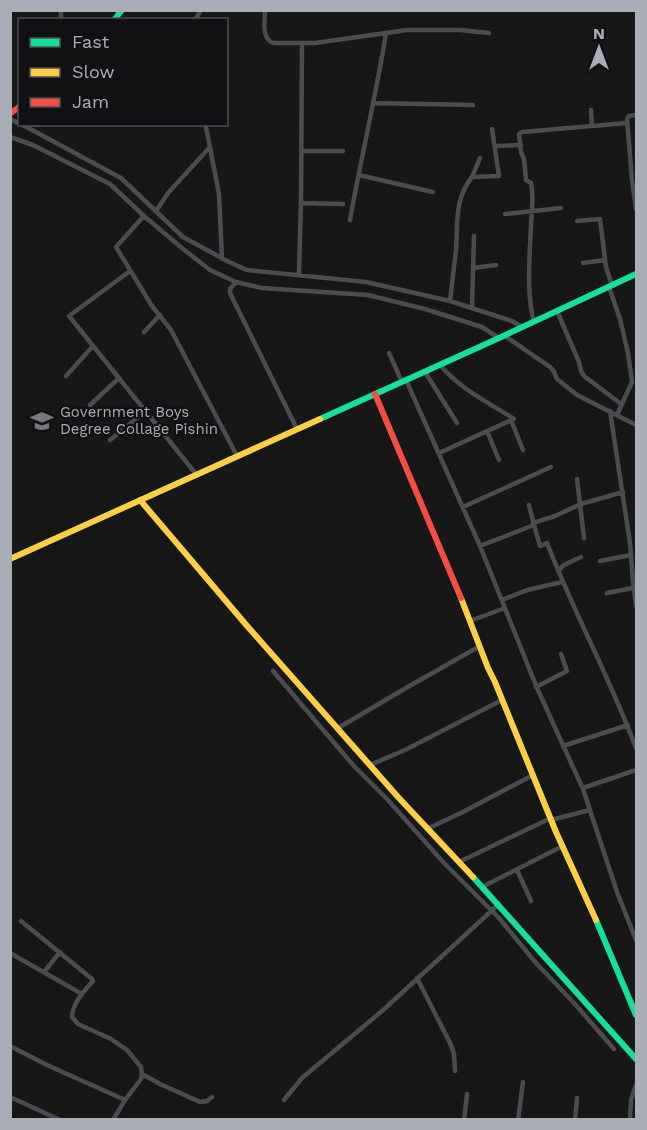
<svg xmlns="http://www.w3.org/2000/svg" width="647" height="1130" font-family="'Work Sans',sans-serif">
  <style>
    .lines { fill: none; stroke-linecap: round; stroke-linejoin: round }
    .street { stroke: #4b4c50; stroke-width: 4.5 }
    .fast { stroke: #16e098; stroke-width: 6 }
    .slow { stroke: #ffcf43; stroke-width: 6 }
    .jam { stroke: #f24e42; stroke-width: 6 }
    .labels { text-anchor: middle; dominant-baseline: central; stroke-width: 4.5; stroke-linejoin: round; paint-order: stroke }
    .poi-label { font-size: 15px; fill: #a8adb8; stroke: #111113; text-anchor: start }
  </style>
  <rect width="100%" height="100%" fill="#171717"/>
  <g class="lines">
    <path class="street" d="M 61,10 L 61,20
      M 265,10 C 265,22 261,38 273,43 L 315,43 L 407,30 L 460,30 L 489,33
      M 195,20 L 201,10
      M 373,103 L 473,105
      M 591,110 L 592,126
      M 636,115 L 629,116 L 627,119 L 632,180 L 636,209
      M 10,119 L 20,124
      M 21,124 L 121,178 L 183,237 L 229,262 L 247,270 L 366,282 L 450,301 L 512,321 L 522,327
      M 205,124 L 207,132 L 219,194 L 222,259
      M 10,137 L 33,145 L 110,184 L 144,216 L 182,248 L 210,270 L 236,282 L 262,288 L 368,295 L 425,309 L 482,327 L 499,338
      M 495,146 L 521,145
      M 302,151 L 343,151
      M 359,175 L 433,192
      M 472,177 L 480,158
      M 301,203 L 343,204
      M 156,211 L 168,193 L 210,147
      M 505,214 L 561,208
      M 144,216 L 116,247 L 152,306 L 171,330 L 237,456
      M 350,220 C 361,158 376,96 386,33
      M 577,221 L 600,219 L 606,267 L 612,285
      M 583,263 L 605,260
      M 473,268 L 496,265
      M 130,271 L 69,316 L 196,474
      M 299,275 L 301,199 L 302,43
      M 236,282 L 230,289 L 230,293 L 297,429
      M 609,287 L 620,319 L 628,353 L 632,382 L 617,415
      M 450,301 C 452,284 454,267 456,250 C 458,223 454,200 472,177 L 499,176 L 492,129
      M 472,308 L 474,236
      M 557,311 L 579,362 L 581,371 L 584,376 L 621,404
      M 534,322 C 526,295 530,252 531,224 C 532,210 534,196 531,183 L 526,180 L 524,159 L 521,152 L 519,134 L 522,132 L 627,123
      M 144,332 L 160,315
      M 505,336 L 550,367 L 553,370 L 557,379 L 577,395 L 636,425
      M 389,353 L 402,382
      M 440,365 C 460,389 488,402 514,419
      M 425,372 L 457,423
      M 66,376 L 93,346
      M 406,380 L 480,546 L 537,688 L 583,789 L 617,892 L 636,940
      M 90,405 L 119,378
      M 610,411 L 630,543 L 633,581 L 636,606
      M 511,420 L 523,450
      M 487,431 L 499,460
      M 110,440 L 146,411
      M 439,453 L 514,419
      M 577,479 L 584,538
      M 529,505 L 534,525
      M 463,507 L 551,467
      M 533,523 L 555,516 L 581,504 L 623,492
      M 480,546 L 534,525 L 540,546 L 547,543 C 574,613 610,678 636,748
      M 600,561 L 631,555
      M 558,571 L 564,565 L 581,557
      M 607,593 L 633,588
      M 502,600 L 527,590 L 562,582
      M 470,621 L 505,608
      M 273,671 L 353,765 L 387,799 L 444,863 L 499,918 L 536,963 L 574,1003 L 614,1049
      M 536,687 L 567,671 L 561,654
      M 338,728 L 406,688 L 480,646
      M 563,746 L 628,725
      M 370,765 L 405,750 L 502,700
      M 583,788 L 636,770
      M 551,820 L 590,810
      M 429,828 L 463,812 L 533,775
      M 459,862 L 551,818
      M 517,870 L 531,901
      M 482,887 L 563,846
      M 21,921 L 92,979 L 93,981 C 84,991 72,1004 72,1017 L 78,1024 L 111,1039 L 127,1050 L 141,1067 L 142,1074 L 141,1079 L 125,1100 L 113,1120
      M 10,953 L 82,994
      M 44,972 L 60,952
      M 417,978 L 451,1045 L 454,1054 L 455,1071
      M 10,1046 L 47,1065 L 125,1100
      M 142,1074 L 160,1084 L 200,1102 L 207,1101 L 212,1097
      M 10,1097 L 60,1120
      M 284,1100 L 302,1078 L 382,1011 L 499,904
      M 464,1120 L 467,1094
      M 518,1120 L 523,1082
      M 575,1120 L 577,1098
      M 630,1120 L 631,1100 L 636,1085"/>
    <path class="fast" d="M 114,20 L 122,10
      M 320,419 L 499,338 L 636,274
      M 473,877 L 636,1059
      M 596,920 L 636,1015"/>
    <path class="slow" d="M 140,500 L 248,627 L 398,797 L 473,877
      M 10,559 L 320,419
      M 461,598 L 488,668 L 495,682 L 556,832 L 596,920"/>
    <path class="jam" d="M 10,114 L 20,106
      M 375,394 L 461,598"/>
  </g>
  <defs>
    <g id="university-bare" transform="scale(1.8)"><path d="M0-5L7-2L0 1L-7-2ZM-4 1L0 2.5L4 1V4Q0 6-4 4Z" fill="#757880" stroke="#111113" stroke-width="2.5" paint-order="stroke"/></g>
  </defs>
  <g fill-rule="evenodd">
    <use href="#university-bare" x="42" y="421"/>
  </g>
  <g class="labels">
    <g class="poi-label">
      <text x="60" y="412">Government Boys<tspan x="60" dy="17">Degree Collage Pishin</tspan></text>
    </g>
  </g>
  <rect width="647" height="1130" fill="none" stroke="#a8adb8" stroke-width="24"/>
  <rect x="18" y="18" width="210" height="108" fill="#111113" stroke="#4d4f55" stroke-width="1.5"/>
  <rect x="30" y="38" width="30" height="9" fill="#16e098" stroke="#4d4f55" stroke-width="1.5"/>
  <text x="72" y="48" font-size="18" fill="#a8adb8">Fast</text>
  <rect x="30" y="68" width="30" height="9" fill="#ffcf43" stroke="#4d4f55" stroke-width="1.5"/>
  <text x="72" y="78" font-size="18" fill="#a8adb8">Slow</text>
  <rect x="30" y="98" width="30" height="9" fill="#f24e42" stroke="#4d4f55" stroke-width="1.5"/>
  <text x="72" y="108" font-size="18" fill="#a8adb8">Jam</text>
  <g transform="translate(599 48)" stroke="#111113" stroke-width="4.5" paint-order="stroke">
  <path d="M0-4.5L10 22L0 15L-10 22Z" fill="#a8adb8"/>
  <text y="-9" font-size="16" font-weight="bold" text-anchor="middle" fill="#a8adb8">N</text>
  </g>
</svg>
